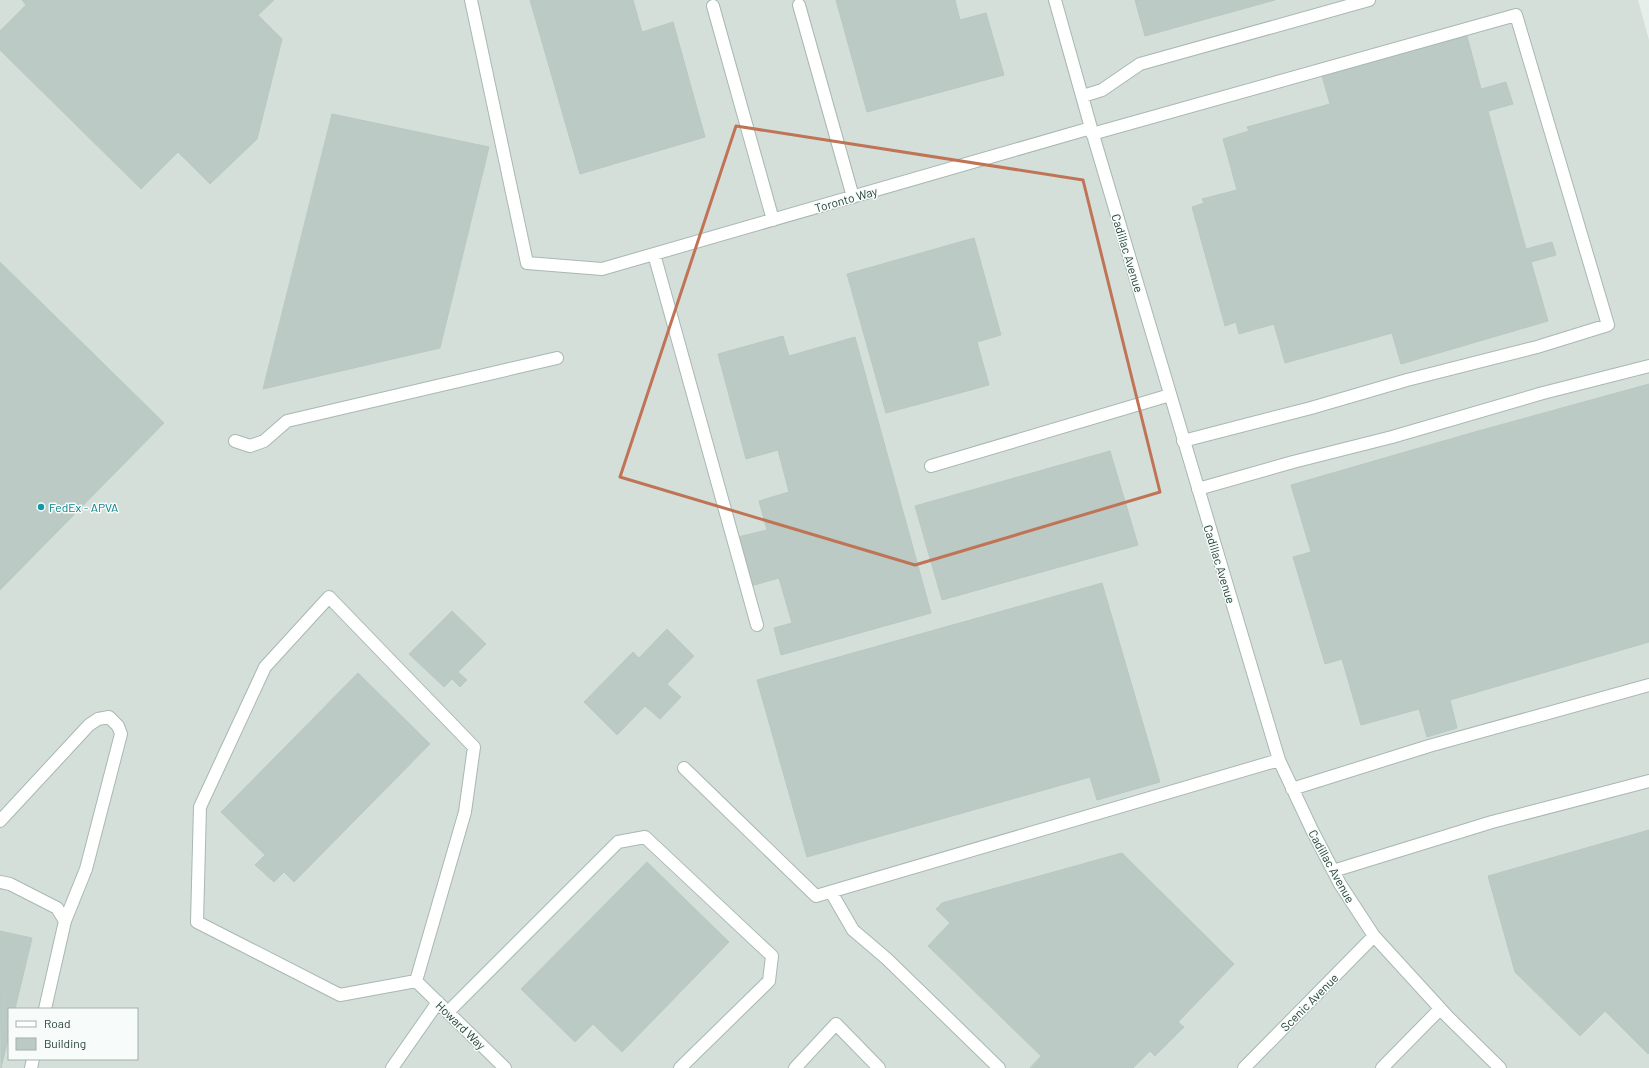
<svg xmlns="http://www.w3.org/2000/svg" width="1649" height="1068" font-family="Barlow,sans-serif">
  <style>
    .built { fill: #d4dfda; fill-rule: evenodd }
    .building { fill: #bbcac4; stroke: #b8c9c2 }
    .lines { fill: none; stroke-linecap: round; stroke-linejoin: round }
    .minor-casing { stroke: #a8b8b2; stroke-width: 14 }
    .minor { stroke: #fff; stroke-width: 12 }
    .marked { fill: none; stroke: #c07456; stroke-width: 3; stroke-linejoin: round }
    .culture-dot { fill: #0f9aa8; stroke: #f7fbf9; stroke-width: 1.5 }
    .labels { text-anchor: middle; dominant-baseline: central; stroke-width: 3; stroke-linejoin: round; paint-order: stroke }
    .street-label { font-size: 12px; fill: #24423a; stroke: #f7fbf9 }
    .culture-label { font-size: 12px; fill: #0d838f; stroke: #f7fbf9; text-anchor: start }
  </style>
  <rect width="100%" height="100%" fill="#e6efeb"/>
  <path class="built" d="M 0,0 L 1638,0 L 1649,40 L 1649,1068 L 0,1068 ZM 9,1009 L 137,1009 L 137,1059 L 9,1059 Z"/>
  <path class="building" d="M 22,0 L 274,0 L 258,15 L 282,39 L 257,139 L 210,184 L 178,152 L 141,189 L 0,50 L 0,31 L 26,5 Z
    M 530,0 L 633,0 L 642,32 L 673,22 L 705,137 L 580,174 Z
    M 836,0 L 955,0 L 960,20 L 986,13 L 1004,75 L 867,112 Z
    M 1135,0 L 1275,0 L 1145,36 Z
    M 1467,36 L 1481,89 L 1506,82 L 1513,104 L 1488,111 L 1526,249 L 1552,242 L 1556,255 L 1531,262 L 1548,321 L 1401,364 L 1392,333 L 1285,363 L 1274,324 L 1239,334 L 1236,322 L 1225,326 L 1192,207 L 1204,203 L 1202,199 L 1237,190 L 1223,139 L 1249,131 L 1247,127 L 1330,104 L 1322,76 Z
    M 332,114 L 489,147 L 440,348 L 263,389 Z
    M 974,238 L 1001,335 L 977,342 L 989,385 L 886,413 L 847,274 Z
    M 0,262 L 164,423 L 0,590 Z
    M 783,336 L 789,356 L 855,337 L 931,613 L 781,655 L 774,628 L 792,623 L 779,578 L 751,586 L 738,537 L 767,530 L 759,501 L 789,492 L 778,450 L 746,459 L 718,354 Z
    M 1649,384 L 1649,642 L 1450,700 L 1457,728 L 1427,737 L 1419,709 L 1361,725 L 1342,659 L 1325,664 L 1293,557 L 1311,552 L 1291,485 L 1471,433 Z
    M 1110,451 L 1138,545 L 942,600 L 915,506 Z
    M 1102,583 L 1160,782 L 1097,800 L 1090,777 L 807,857 L 757,680 Z
    M 452,611 L 486,644 L 458,672 L 467,680 L 460,687 L 452,679 L 444,687 L 409,654 Z
    M 667,629 L 694,656 L 667,684 L 681,697 L 660,719 L 645,706 L 617,735 L 584,702 L 633,652 L 639,658 Z
    M 358,673 L 430,744 L 294,882 L 284,872 L 274,882 L 255,865 L 265,855 L 221,812 Z
    M 1649,830 L 1649,1053 L 1648,1054 L 1605,1011 L 1580,1036 L 1515,972 L 1488,876 Z
    M 1122,853 L 1234,964 L 1178,1022 L 1184,1027 L 1155,1056 L 1150,1051 L 1133,1068 L 1030,1068 L 1041,1056 L 928,946 L 950,923 L 936,909 L 942,903 Z
    M 647,862 L 729,942 L 622,1052 L 593,1024 L 575,1042 L 521,989 Z
    M 0,931 L 32,938 L 15,1009 L 9,1009 L 9,1035 L 1,1068 Z"/>
  <g class="lines">
    <g class="minor-casing">
      <path id="minor" d="M 471,0 L 527,263 L 602,269 L 1091,128
        M 1055,0 L 1091,128 L 1279,760 L 1312,830 L 1340,884 L 1374,936 L 1448,1017 L 1500,1068
        M 799,5 L 853,197
        M 713,6 L 773,220
        M 1083,96 L 1102,90 L 1140,64 L 1369,0
        M 1092,134 L 1516,15 L 1608,325 L 1537,347 L 1407,380 L 1311,408 L 1183,441
        M 654,254 L 757,625
        M 235,441 L 250,446 L 264,441 L 287,421 L 557,358
        M 931,466 L 1170,395
        M 1198,489 L 1293,462 L 1392,437 L 1543,393 L 1649,366
        M 329,597 L 474,747 L 465,812 L 416,981 L 340,995 L 197,922 L 200,807 L 265,667 Z
        M 684,768 L 816,896 L 1279,760
        M 1292,789 L 1429,746 L 1649,685
        M 0,821 L 89,725 L 98,719 L 109,717 L 118,726 L 121,734 L 86,869 L 65,921
        M 1333,871 L 1492,822 L 1649,781
        M 0,882 L 10,884 L 57,908 L 65,921 L 45,1009
        M 831,892 L 853,930 L 887,959 L 999,1068
        M 416,981 L 505,1068
        M 448,1012 L 618,842 L 645,837 L 772,956 L 769,981 L 680,1068
        M 31,1068 L 33,1059
        M 392,1068 L 438,1002
        M 795,1068 L 836,1024 L 879,1068
        M 1244,1068 L 1374,936
        M 1382,1068 L 1440,1009"/>
    </g>
    <use href="#minor" class="minor"/>
  </g>
  <path class="marked" d="M 736,126 L 1083,180 L 1160,492 L 915,565 L 620,477 Z"/>
  <circle class="culture-dot" cx="41" cy="507" r="4"/>
  <g class="labels">
    <g class="street-label">
      <text transform="translate(846 199) rotate(-16)">Toronto Way</text>
      <text transform="translate(1128 253) rotate(73)">Cadillac Avenue</text>
      <text transform="translate(1220 564) rotate(73)">Cadillac Avenue</text>
      <text transform="translate(1332 866) rotate(61)">Cadillac Avenue</text>
      <text transform="translate(1309 1002) rotate(-45)">Scenic Avenue</text>
      <text transform="translate(461 1025) rotate(44)">Howard Way</text>
    </g>
    <g class="culture-label">
      <text x="49" y="507">FedEx - APVA</text>
    </g>
  </g>
  <rect x="8" y="1008" width="130" height="52" fill="#f7fbf9" stroke="#a3b1ad"/>
  <rect x="16" y="1021" width="20" height="6" fill="#ffffff" stroke="#a3b1ad"/>
  <text x="44" y="1028" font-size="12" fill="#24423a">Road</text>
  <rect x="16" y="1038" width="20" height="12" fill="#bbcac4" stroke="#a3b1ad"/>
  <text x="44" y="1048" font-size="12" fill="#24423a">Building</text>
</svg>
